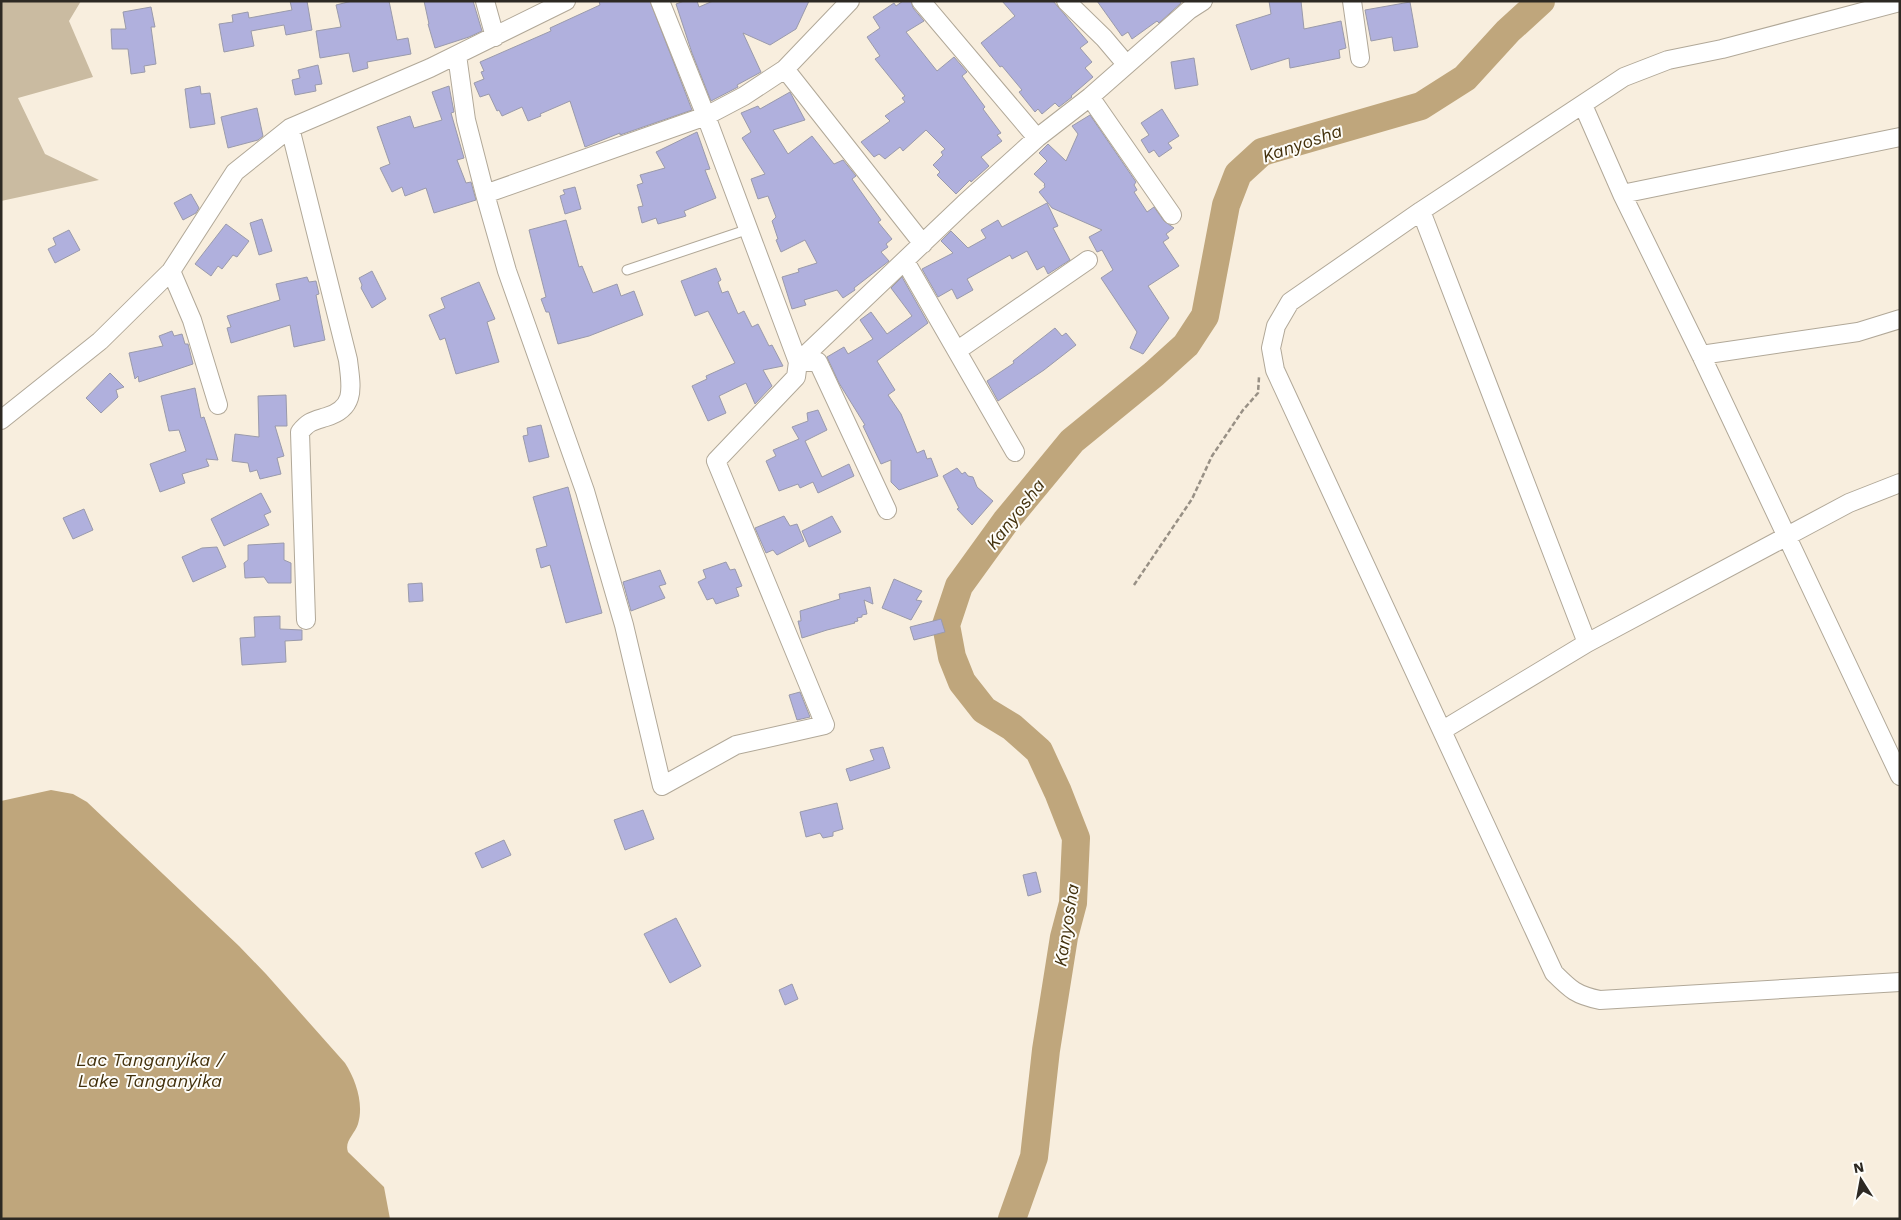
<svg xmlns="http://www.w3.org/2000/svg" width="1901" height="1220" font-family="'Work Sans',sans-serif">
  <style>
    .green { fill: #cabba1 }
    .water { fill: #bfa67c }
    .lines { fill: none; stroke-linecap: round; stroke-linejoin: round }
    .river { stroke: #bfa67c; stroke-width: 28 }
    .building { fill: #b0b0dd; stroke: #9a9aab }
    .service-casing { stroke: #b1a898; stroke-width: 11 }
    .minor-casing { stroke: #b1a898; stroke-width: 20 }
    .path { stroke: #989085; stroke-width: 2.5; stroke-dasharray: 5 2.5; stroke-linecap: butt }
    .service { stroke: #fff; stroke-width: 9 }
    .minor { stroke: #fff; stroke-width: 18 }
    .labels { text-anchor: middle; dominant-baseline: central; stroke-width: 4; stroke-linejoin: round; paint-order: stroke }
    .water-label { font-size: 18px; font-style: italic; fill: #42300c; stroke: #fefdf9 }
  </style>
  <rect width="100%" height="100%" fill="#f8eede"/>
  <path class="green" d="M 1,1 L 81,1 L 69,21 L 93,77 L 18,98 L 45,154 L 99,180 L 1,201 Z"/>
  <path class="water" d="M 51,790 L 73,794 L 87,802 L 239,946 L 266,974 L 345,1063 C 356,1080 364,1104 358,1124 C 355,1134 344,1141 348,1152 L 384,1187 L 390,1219 L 1,1219 L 1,801 Z"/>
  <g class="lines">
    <path class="river" d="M 1012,1219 L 1034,1157 L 1046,1050 L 1064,937 L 1073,903 L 1076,838 L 1058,792 L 1039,751 L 1012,727 L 984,710 L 962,682 L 952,657 L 946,625 L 959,586 L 1006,521 L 1072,441 L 1154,374 L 1186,345 L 1205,316 L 1226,205 L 1238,174 L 1262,152 L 1421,106 L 1465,78 L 1508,31 L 1541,1"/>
  </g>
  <path class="building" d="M 290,1 L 307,1 L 312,30 L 286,35 L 284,25 L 251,31 L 254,46 L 224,52 L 219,24 L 233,22 L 232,15 L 248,12 L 249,18 L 292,10 Z
    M 352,1 L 389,1 L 397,40 L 408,38 L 411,54 L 367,62 L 368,68 L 353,72 L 349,53 L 320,58 L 316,31 L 341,27 L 336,5 Z
    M 424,1 L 473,1 L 482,31 L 469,37 L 435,48 L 428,24 L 429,24 Z
    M 599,1 L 650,1 L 692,110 L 620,135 L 620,133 L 585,147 L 570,101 L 540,114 L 541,116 L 528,121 L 522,107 L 502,116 L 499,110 L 497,111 L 489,94 L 480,97 L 474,83 L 484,79 L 481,72 L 484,71 L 480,62 L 551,31 L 550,28 L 600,5 Z
    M 684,1 L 697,1 L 699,7 L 713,1 L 809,1 L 796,29 L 770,45 L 743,33 L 761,72 L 737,85 L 738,87 L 711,101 L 692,53 L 676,4 Z
    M 903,1 L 911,1 L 913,8 L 924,21 L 906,32 L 937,71 L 954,57 L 967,72 L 962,76 L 985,107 L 983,109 L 1001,133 L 997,135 L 1002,141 L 981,157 L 989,166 L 971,182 L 970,180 L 956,194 L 937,175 L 940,172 L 933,165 L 943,155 L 941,152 L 945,149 L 926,130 L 903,151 L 900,147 L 885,159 L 879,154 L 874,157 L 861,142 L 890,121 L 885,116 L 905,102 L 902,98 L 905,96 L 875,59 L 880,56 L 867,37 L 880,28 L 873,17 L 894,3 L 896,6 Z
    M 1002,1 L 1053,1 L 1088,42 L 1080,48 L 1092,62 L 1085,68 L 1093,77 L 1071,96 L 1072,97 L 1059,107 L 1055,103 L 1042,114 L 1038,109 L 1035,112 L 1019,92 L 1022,90 L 1002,66 L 1000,67 L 981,43 L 1015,16 Z
    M 1097,1 L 1180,1 L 1181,3 L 1159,23 L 1157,21 L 1132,39 L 1128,32 L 1122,36 Z
    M 1269,1 L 1301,1 L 1304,29 L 1341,21 L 1346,48 L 1339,50 L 1340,58 L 1290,68 L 1289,58 L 1251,70 L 1236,25 L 1271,14 Z
    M 1410,2 L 1418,47 L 1394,51 L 1392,37 L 1371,41 L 1365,10 Z
    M 151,7 L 155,27 L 151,27 L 156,64 L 144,66 L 145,72 L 131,74 L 128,49 L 112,49 L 111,29 L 126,29 L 123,12 Z
    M 1194,58 L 1198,85 L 1175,89 L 1171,62 Z
    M 318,65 L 322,84 L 315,85 L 316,91 L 295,95 L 292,80 L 300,78 L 298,70 Z
    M 200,86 L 201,94 L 210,93 L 215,124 L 190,128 L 185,89 Z
    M 449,86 L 454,112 L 451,113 L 464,158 L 457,160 L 466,183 L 471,182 L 476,200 L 434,213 L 426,188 L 405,196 L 402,187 L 392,192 L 380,168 L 390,164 L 377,127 L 410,116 L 414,128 L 442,120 L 432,92 Z
    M 790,92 L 805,120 L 773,130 L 788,154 L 812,136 L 834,164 L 843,160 L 856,176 L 852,179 L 881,220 L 878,222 L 892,239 L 886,244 L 888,247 L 881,252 L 889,261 L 854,288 L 855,290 L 843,298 L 837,290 L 804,300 L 806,305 L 792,309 L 782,277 L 799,272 L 798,269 L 817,263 L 805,240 L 781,252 L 776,240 L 778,239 L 772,221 L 776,217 L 768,196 L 758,199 L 751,179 L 765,174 L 742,138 L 751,132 L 741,113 L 758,106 L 760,109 Z
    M 257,108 L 263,136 L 258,140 L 228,148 L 221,117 Z
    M 1162,109 L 1179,136 L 1168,143 L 1172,148 L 1159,157 L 1154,150 L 1149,153 L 1141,140 L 1149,135 L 1141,123 Z
    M 1090,115 L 1136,182 L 1134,185 L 1137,190 L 1134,192 L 1147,212 L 1154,207 L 1164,221 L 1174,228 L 1166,234 L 1169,238 L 1163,242 L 1179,266 L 1148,286 L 1169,318 L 1143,354 L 1130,348 L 1137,332 L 1101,278 L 1113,270 L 1102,250 L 1097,252 L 1089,237 L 1102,230 L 1052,208 L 1039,192 L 1045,187 L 1044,185 L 1045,184 L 1034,174 L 1047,161 L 1039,153 L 1048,144 L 1066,161 L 1078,134 L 1072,126 Z
    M 697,132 L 710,169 L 705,170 L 716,198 L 684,211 L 686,216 L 683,217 L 658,224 L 656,218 L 642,223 L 638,207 L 643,206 L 637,185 L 643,183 L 640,175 L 665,168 L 656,152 Z
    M 575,187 L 581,209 L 565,214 L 560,196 L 565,194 L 563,190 Z
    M 191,194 L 199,208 L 196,213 L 183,220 L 174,203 Z
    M 1047,203 L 1058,226 L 1053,228 L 1070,260 L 1048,274 L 1044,266 L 1037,270 L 1027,251 L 1012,259 L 1010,255 L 967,279 L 973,290 L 957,299 L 952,289 L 938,297 L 922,269 L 953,253 L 941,241 L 951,231 L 968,248 L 986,238 L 981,230 L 998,220 L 1002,227 Z
    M 262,219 L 272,251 L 259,255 L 250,223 Z
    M 566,220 L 579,267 L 582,266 L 593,293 L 617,284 L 621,296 L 634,291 L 643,315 L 589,336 L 558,344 L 549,312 L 546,312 L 541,299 L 546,297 L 529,230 Z
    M 226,224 L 249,241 L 237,257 L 233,255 L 222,269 L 218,266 L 211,276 L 195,264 Z
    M 69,230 L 80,250 L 55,263 L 48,249 L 56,245 L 53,238 Z
    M 716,268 L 721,280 L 718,282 L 722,293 L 728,291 L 738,314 L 744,311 L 752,327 L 758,324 L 769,346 L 772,345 L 783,366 L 763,370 L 772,386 L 755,404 L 746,383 L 719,396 L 726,413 L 708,421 L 692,386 L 707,379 L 706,376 L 735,363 L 708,311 L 695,316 L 681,281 Z
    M 372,271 L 386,299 L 372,308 L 361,288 L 362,285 L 359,278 Z
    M 307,277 L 309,282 L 316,281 L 319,294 L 316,295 L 325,340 L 294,347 L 290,325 L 231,343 L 227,328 L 231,327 L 227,316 L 280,300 L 276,284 Z
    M 902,277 L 928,323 L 877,361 L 895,390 L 888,395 L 901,414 L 917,453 L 924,450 L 927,459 L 931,458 L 938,476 L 899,490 L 891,482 L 891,460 L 881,464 L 863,426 L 865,425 L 839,383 L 827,357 L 844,347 L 848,354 L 873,339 L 860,320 L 871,312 L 887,334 L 912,316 L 891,288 Z
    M 479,282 L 495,319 L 487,322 L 499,362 L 456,374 L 445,338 L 440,340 L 429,315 L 445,308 L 441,298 Z
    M 1055,328 L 1062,336 L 1066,333 L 1076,345 L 1044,370 L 998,401 L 987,381 L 1014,363 L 1013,361 Z
    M 172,331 L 174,336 L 182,334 L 185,344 L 188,344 L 193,364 L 139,382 L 138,376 L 135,379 L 129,353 L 163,346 L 159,336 Z
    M 110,373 L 124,387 L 116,390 L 118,397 L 101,413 L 86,398 Z
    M 195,388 L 201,418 L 204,417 L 218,460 L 206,459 L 209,466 L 182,474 L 185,483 L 160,492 L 150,464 L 186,451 L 179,430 L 169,431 L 161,396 Z
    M 286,395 L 287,426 L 275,426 L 284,456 L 277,458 L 281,474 L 260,479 L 257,470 L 250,472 L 248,463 L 232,461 L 235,434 L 259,437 L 258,396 Z
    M 818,410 L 827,430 L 805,441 L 822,477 L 849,464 L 854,476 L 818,493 L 813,482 L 800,488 L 798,484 L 779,491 L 766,461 L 776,456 L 773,450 L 799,439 L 792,427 L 808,421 L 807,413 Z
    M 541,425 L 549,457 L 529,462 L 523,436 L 528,435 L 527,428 Z
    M 957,468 L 962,474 L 965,472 L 968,476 L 973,477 L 977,487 L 993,501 L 972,525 L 957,509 L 959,508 L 943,476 Z
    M 568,487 L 602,613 L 566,623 L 550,565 L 541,568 L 536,549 L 547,546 L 533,497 Z
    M 261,493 L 271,512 L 264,515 L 269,525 L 224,546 L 211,519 Z
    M 84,509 L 93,530 L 73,539 L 63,518 Z
    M 784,516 L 790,526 L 797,524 L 804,541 L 777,555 L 773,550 L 766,553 L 755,528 Z
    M 832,516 L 841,532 L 809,547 L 802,531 Z
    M 284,543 L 284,560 L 291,563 L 291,583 L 268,583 L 264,577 L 245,578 L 244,563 L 248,560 L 248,545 Z
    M 217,547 L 226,567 L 193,582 L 182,557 L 202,548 Z
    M 726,562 L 730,570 L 735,569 L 742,586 L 736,588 L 739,596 L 716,604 L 713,598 L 707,600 L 698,582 L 706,578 L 703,570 Z
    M 660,570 L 666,584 L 659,586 L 665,598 L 631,611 L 623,582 Z
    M 894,579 L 922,591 L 916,600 L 922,601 L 911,620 L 882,608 Z
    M 422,583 L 423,601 L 409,602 L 408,584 Z
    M 870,587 L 873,604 L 864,600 L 867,614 L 862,615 L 862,617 L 857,618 L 858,621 L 854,622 L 855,623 L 827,630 L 802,638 L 798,621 L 801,621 L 800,611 L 840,599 L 839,594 Z
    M 280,616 L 280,629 L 302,630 L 302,640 L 285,641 L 286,662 L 242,665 L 240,638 L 255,637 L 254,617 Z
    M 941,619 L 945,632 L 914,640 L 910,627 Z
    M 800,692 L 810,717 L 797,720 L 789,695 Z
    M 883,747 L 890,768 L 850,781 L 846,769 L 874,760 L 870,750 Z
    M 837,803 L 843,829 L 833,832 L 833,836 L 823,838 L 820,833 L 806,837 L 800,812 Z
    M 643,810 L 654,839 L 625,850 L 614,820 Z
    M 504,840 L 511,855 L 482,868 L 475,853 Z
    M 1036,872 L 1041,892 L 1028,896 L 1023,875 Z
    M 676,918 L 701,966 L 670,983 L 644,934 Z
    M 792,984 L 798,999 L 785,1005 L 779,990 Z"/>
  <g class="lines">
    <g class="service-casing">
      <path id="service" d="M 627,270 L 749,229"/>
    </g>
    <g class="minor-casing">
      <path id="minor" d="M 485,1 L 495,37
        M 660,1 L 706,116 L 798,362 L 818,362 L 887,510
        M 921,1 L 1037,138
        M 1066,1 L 1104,38 L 1126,64
        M 1352,1 L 1360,58
        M 1900,2 L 1722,49 L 1668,60 L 1624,77 L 1421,211 L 1290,302 L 1276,326 L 1271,348 L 1275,370 L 1554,973 C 1571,990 1576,995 1600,1000 L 1900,982
        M 457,55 L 466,120 L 485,194 L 507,271 L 585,491 L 624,625 L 662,786 L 736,745 L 825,725 L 716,461 L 796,377 L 798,362 L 964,204 L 1037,138 L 1090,97 L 1189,10 L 1203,1
        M 785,69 L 923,244
        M 1090,97 L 1172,215
        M 1583,105 L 1622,194 L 1701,355 L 1900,776
        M 290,128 L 348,360 C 351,386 357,408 326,417 C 313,421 309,421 300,432 L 306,620
        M 485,194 L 706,116 L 744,96 L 785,69 L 850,1
        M 1622,194 L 1900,137
        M 1421,211 L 1587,643
        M 905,261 L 1015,452
        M 171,271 L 192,320 L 218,405
        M 958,350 L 1088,260
        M 1701,355 L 1858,332 L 1900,319
        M 1,420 L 100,341 L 171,271 L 235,172 L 290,128 L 430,68 L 566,1
        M 1443,730 L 1587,643 L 1849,503 L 1900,483"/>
    </g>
    <path class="path" d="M 1134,585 L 1192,499 L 1212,456 L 1243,410 L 1258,393 L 1259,377"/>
    <use href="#service" class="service"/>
    <use href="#minor" class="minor"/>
  </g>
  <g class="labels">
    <g class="water-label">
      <text transform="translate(1302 143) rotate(-19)">Kanyosha</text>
      <text transform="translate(1015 514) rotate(-52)">Kanyosha</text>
      <text transform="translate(1066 925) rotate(-81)">Kanyosha</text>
      <text x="150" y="1059">Lac Tanganyika /<tspan x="150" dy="21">Lake Tanganyika</tspan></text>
    </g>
  </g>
  <rect width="1901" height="1220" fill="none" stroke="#2d2923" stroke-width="5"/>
  <g transform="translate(1861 1180) rotate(349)" stroke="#fefdf9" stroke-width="4" paint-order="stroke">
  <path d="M0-4L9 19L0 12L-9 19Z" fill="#2d2923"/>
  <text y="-8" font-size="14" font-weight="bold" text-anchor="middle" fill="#2d2923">N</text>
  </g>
</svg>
